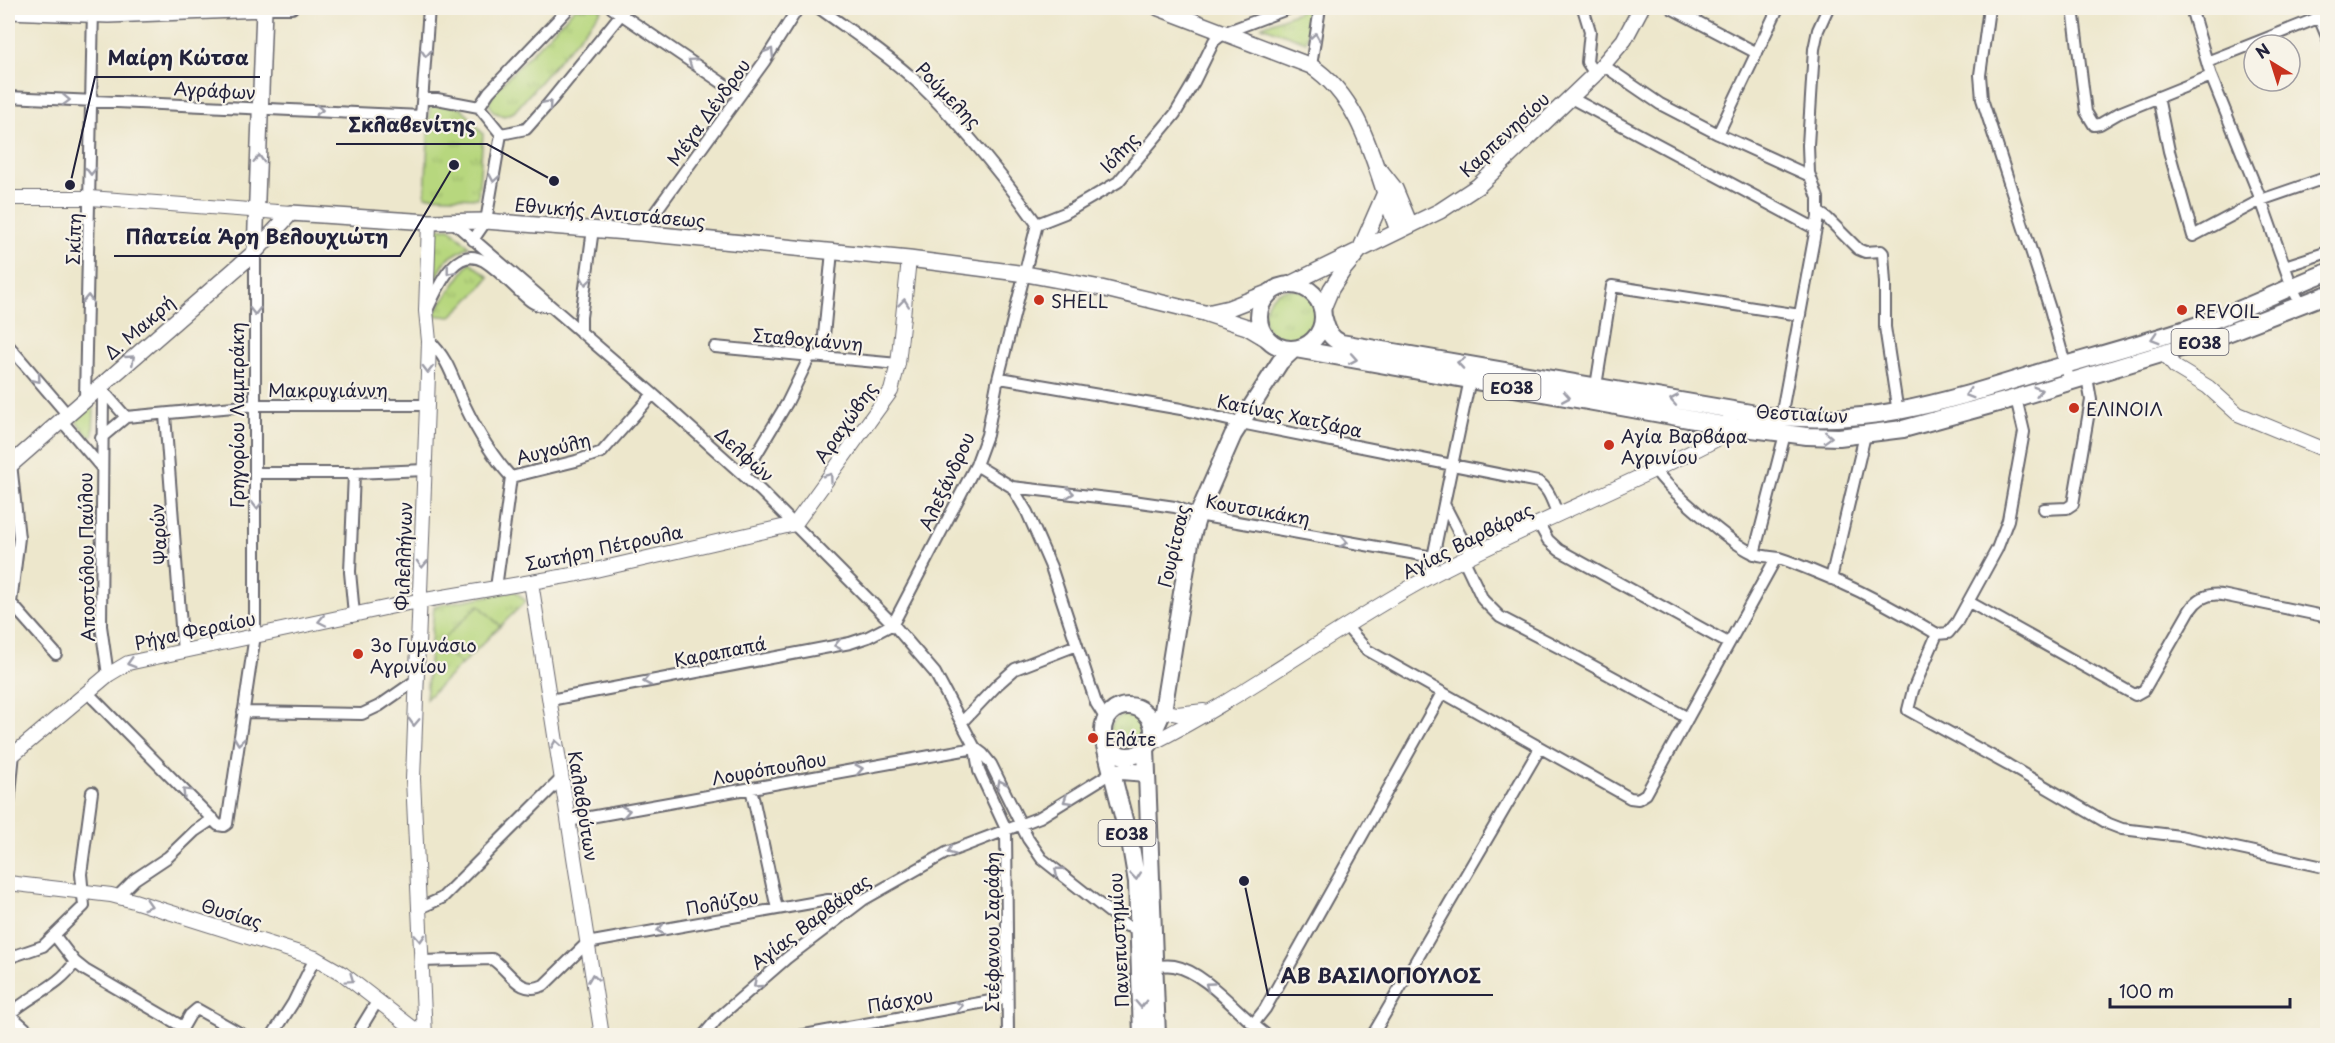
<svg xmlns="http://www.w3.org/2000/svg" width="2335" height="1043" font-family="'Playpen Sans',sans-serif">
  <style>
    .grass { fill: url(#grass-tufts); stroke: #6c7c5c; stroke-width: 1.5 }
    .pitch { fill: #b7d77e; stroke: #6c7c5c; stroke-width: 1.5 }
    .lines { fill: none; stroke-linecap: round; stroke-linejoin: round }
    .minor-casing { stroke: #69676e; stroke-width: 14 }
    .tertiary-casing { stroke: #69676e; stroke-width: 16 }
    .secondary-casing { stroke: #69676e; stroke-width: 18 }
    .primary-casing { stroke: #69676e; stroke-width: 20 }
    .minor { stroke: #fff; stroke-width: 10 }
    .tertiary { stroke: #fff; stroke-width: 14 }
    .secondary { stroke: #fff; stroke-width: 15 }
    .primary { stroke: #fff; stroke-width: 16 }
    .oneway { stroke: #9c9ca7 }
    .poi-dot { fill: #c8321e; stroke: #f7f3e8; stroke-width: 2 }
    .labels { text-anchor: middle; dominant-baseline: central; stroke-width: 4.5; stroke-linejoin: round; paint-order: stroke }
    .shield { fill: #f7f3e8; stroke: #62616f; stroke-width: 1.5 }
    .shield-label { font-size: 16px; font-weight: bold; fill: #22223b }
    .street-label { font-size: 18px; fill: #22223b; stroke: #f7f3e8 }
    .poi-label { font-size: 18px; fill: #22223b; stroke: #f7f3e8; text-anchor: start }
    .leader { fill: none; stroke: #22223b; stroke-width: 2 }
    .callout-dot { fill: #22223b; stroke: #f7f3e8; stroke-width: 2 }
    .callout-label { font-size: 20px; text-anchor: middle; font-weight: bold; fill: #22223b; stroke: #f7f3e8; stroke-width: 4.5; stroke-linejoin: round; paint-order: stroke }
  </style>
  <defs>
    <pattern id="grass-tufts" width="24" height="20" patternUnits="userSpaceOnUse" patternTransform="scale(1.5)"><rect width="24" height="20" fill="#b7d77e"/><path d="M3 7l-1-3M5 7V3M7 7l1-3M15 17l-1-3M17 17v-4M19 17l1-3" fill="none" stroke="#9db86e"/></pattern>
  </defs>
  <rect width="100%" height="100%" fill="#f7f3e8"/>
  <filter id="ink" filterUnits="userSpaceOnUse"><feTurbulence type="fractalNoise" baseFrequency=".0167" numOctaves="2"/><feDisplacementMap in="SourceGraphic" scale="12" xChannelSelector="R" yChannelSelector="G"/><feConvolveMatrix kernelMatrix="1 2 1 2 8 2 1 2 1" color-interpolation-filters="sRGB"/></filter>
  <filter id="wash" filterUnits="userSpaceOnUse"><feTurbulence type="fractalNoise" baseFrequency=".008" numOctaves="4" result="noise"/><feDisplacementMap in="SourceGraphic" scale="24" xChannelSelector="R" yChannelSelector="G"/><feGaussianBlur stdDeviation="1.35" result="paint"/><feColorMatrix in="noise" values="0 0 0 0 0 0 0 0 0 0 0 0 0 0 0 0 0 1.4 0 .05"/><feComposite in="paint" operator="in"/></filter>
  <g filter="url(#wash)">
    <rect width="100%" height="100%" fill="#ede7cc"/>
    <path class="grass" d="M 575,8 L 599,8 L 602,10 L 514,112 L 504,116 L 493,112 L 489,103 L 494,92 Z
      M 1308,8 L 1312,10 L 1306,42 L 1262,26 Z
      M 430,103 L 462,108 L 483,134 L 478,198 L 425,196 Z
      M 432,228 L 450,228 L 469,246 L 447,259 L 429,290 Z
      M 470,262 L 489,277 L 476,293 L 450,317 L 433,315 Z
      M1264 316a27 27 0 1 1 54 0a27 27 0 1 1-54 0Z
      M 89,407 L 93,407 L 94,410 L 93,436 L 89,437 L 76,421 Z
      M 515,591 L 526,601 L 426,699 L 434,606 Z
      M1111 731a16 16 0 1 1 32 0a16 16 0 1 1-32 0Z"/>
    <path class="pitch" d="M 479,605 L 500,626 L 461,665 L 439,643 Z"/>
  </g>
  <g filter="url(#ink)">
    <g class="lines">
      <g class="minor-casing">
        <path id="minor" d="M 264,8 L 292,8
          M 612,8 L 740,95
          M 819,8 C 852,32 888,55 918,83 C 962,125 1002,175 1037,224
          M 1583,8 L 1590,31 L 1587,62 L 1595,74
          M 1671,8 L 1757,53
          M 1989,8 L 1980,75 L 1982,99 L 2050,309 L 2070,382
          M 2073,8 L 2086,112 L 2094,125 L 2100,124 L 2119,113 L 2211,76
          M 2191,8 L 2211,76 L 2261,200 L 2292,287 L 2301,305
          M 2315,8 L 2328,39
          M 2207,62 L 2318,18
          M 1603,65 L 1660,104 L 1718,134 L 1810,176
          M 1311,66 L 1320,8
          M 8,97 L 421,116 L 429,8
          M 2158,97 L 2169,151 L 2193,236 L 2261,200 L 2328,177
          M 1571,98 L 1816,229
          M 423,99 L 437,99 L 479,107 L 501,134 L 486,221 L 473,240
          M 479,107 L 489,92 L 569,8
          M 501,134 L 526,129 L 549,103 L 626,8
          M 1718,134 L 1778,8
          M 1818,212 L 1827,218 L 1858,249 L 1865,252 L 1881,251 L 1883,253 L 1885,283 L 1885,327 L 1898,413
          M 452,221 L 653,394 L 761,491 L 893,624 L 935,673 L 975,748 L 979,771 L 1006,829 L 1008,1036
          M 1037,224 L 1065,213 L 1118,182 L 1175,114 L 1194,82 L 1214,41 L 1226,32 L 1290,8
          M 640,233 L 764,62 L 798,8
          M 2285,266 L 2328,252
          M 428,308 C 438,288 455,244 484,261 C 497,269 509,282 520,292 C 529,300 535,307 548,306
          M 581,333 L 581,317 L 593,229
          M 429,341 C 449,358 454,383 465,406 C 477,431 492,456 511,477
          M 8,345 L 67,414
          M 715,347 L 898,364
          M 822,357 L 832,251
          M 1470,379 L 1444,504 L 1471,556
          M 997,383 L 1001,379 L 1006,379 L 1181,409 L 1241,423 L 1538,482 C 1549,488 1553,504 1558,515
          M 99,386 L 126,417 L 255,405 L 427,405
          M 1596,386 L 1612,286 L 1800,315
          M 103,390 L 101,626 L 108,675
          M 85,399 L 93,8
          M 165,415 L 183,652
          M 1781,417 L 1818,217 L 1818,198 L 1809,173 L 1808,145 L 1814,49 L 1818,30 L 1828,8
          M 61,420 L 101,467
          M 101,438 L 126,417
          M 11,463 L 19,538 L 11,603 L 56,654
          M 976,465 L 1012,487 L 1133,501 L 1175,507 L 1198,515 L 1433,557
          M 1655,469 C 1666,488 1732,544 1753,553 C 1761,557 1770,556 1779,558 C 1798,564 1817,573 1835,580 C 1871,596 1904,614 1937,634 L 1948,633 L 1957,622 L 1997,549 L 2008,520 L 2024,432 L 2016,398
          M 257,473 L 354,473 L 425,470
          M 744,475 L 787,403 L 810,356
          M 1012,487 L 1027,512 L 1051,567 L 1096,703 L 1106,719
          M 2044,509 L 2067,508 L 2073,504 L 2091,400 L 2087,377
          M 1539,524 L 1548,540 L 1559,550 L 1728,643
          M 1754,554 L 1785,434
          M 1464,560 L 1483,600 L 1500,617 L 1560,648 L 1688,718
          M 1429,577 L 1444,504
          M 1831,579 L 1865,435
          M 496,588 L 511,477 L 576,461 L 602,452 L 653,394
          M 1969,602 L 2135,695 L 2144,690 L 2190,610 C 2198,598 2208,593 2222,595 L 2328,617
          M 354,614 L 350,572 L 354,473
          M 1346,626 L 1367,650 L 1630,798 L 1638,799 L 1646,794 L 1776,558
          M 1937,634 L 1913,690 L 1908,710 L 2008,765 L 2109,824 L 2122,829 L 2180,836 L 2328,868
          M 87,692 L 218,825 L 224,826 L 227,824 L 255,635 L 255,252
          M 550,700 L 850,643 L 868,637 L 893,624 L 976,465 L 987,435 L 997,383 L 1037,224
          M 243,712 L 362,714 L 379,706 L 415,681
          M 962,722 L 998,684 L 1015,669 L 1077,645
          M 975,748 L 983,754 L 991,764 L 1028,839 L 1042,859 L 1127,926 L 1141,930
          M 751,788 L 777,909
          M 8,814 L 14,753
          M 568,821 L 975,748
          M 117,897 L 135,879 L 168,857 L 195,831 L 213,819
          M 418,909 L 442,898 L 562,778
          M 55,936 L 75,962 L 85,970 L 183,1027
          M 8,958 L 43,946 L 84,906 L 81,874 L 92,792
          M 421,961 L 492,959 C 510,970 519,997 544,985 L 587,943 L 828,900 L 863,900
          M 1155,966 C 1161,966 1168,965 1174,966 C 1207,972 1241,1018 1268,1036
          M 8,1013 L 34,1036
          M 8,1016 C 29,995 58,988 75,962
          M 1254,1023 L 1265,1009 L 1442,693
          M 178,1036 L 190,1015 L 197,1009 L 245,1036
          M 272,1036 L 293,1003 L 315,958
          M 356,1036 L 378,1000
          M 703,1036 L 718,1018 L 787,958 L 863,900 L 946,853 L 1040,817 L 1111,773
          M 799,1036 L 1007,998
          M 1372,1036 L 1540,748"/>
      </g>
      <g class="tertiary-casing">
        <path id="tertiary" d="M 8,198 L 90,198 L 291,213
          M 2164,354 L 2175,367 L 2208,387 L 2238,414 L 2328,451
          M 531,582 L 602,1036
          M 1163,711 L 1177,714 L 1204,711
          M 1150,744 C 1246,696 1333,629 1427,578 C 1522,527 1624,488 1719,438 L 1725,432 L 1730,418
          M 8,759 L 108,675 L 128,663 L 408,603 L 578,574 L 795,524 L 891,391 L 898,364 L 909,259
          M 8,883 L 111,895 L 134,901 L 315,958 L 343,974 L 423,1036
          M 425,1036 L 413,779 L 427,405 L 429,341 L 426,311 L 429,222"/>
      </g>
      <g class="secondary-casing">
        <path id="secondary" d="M 1159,8 L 1311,66 C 1366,102 1375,173 1398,230
          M 8,11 L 108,15 L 264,9 L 255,252
          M 1380,170 L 1395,189 L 1410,225
          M 1290,284 L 1440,211 L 1478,186 L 1595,74 L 1624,40 L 1641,8
          M 1323,308 L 1331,289 L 1344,269 L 1360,250 L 1384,195
          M 1207,313 L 1229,308 L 1270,292
          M 8,467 L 255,252 L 291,213 L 429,222 L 486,221 L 640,233 L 909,259 L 1026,274 L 1101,288 L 1204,313 L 1247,327 L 1267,339"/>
      </g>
      <g class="primary-casing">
        <path id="primary" d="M1259 317a32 32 0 1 1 64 0a32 32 0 1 1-64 0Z
          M 1324,319 C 1327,331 1330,338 1341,343 L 1768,416 C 1872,427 1947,401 2044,371 C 2099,355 2155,340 2210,321 C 2250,307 2288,287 2328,272
          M 1296,349 L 1728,426 L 1807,436 L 1839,437 L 1903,429 L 2016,398 L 2217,337 L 2328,294
          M1103 731a25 25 0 1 1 50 0a25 25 0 1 1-50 0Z
          M 1153,733 L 1163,711 L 1190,543 L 1198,515 L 1233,435 L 1280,362 L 1293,350
          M 1103,738 L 1131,847 L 1137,882 L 1142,1036
          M 1146,748 L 1157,1036
          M 1111,773 L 1122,771 L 1146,773"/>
      </g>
      <use href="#minor" class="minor"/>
      <use href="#tertiary" class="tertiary"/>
      <use href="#secondary" class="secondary"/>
      <use href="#primary" class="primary"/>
    </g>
    <defs><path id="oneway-chevron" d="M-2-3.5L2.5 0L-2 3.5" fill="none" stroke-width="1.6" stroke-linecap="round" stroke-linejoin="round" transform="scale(1.5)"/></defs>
    <g class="oneway">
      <use href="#oneway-chevron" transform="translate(1315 37) rotate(-81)"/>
      <use href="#oneway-chevron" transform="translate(770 52) rotate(-58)"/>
      <use href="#oneway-chevron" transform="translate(426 53) rotate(94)"/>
      <use href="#oneway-chevron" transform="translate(692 62) rotate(-146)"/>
      <use href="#oneway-chevron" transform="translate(66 100) rotate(2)"/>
      <use href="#oneway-chevron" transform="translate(548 104) rotate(-49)"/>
      <use href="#oneway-chevron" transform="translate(319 110) rotate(3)"/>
      <use href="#oneway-chevron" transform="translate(259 159) rotate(-87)"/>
      <use href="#oneway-chevron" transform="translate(91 171) rotate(91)"/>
      <use href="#oneway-chevron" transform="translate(494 178) rotate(100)"/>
      <use href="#oneway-chevron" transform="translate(450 271) rotate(128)"/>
      <use href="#oneway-chevron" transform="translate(586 281) rotate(98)"/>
      <use href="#oneway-chevron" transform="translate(88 299) rotate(-88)"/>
      <use href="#oneway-chevron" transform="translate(904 303) rotate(-84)"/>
      <use href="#oneway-chevron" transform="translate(255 311) rotate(90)"/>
      <use href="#oneway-chevron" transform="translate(2155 338) rotate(163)"/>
      <use href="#oneway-chevron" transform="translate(131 359) rotate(-41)"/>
      <use href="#oneway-chevron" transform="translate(1353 359) rotate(10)"/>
      <use href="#oneway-chevron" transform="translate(1461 363) rotate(-171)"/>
      <use href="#oneway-chevron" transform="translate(428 369) rotate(91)"/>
      <use href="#oneway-chevron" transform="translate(37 379) rotate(49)"/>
      <use href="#oneway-chevron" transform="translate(2038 391) rotate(-16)"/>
      <use href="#oneway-chevron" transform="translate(1969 394) rotate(163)"/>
      <use href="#oneway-chevron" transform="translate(1566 397) rotate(10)"/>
      <use href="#oneway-chevron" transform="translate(1674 400) rotate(-170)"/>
      <use href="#oneway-chevron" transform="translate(1828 437) rotate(2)"/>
      <use href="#oneway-chevron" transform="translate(829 477) rotate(-54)"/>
      <use href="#oneway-chevron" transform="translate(1070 493) rotate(6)"/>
      <use href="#oneway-chevron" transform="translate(257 505) rotate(91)"/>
      <use href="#oneway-chevron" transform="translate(1344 542) rotate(10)"/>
      <use href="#oneway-chevron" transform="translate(422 564) rotate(92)"/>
      <use href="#oneway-chevron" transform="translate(322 621) rotate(168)"/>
      <use href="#oneway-chevron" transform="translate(838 645) rotate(169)"/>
      <use href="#oneway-chevron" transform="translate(131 663) rotate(164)"/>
      <use href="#oneway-chevron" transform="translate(647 681) rotate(169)"/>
      <use href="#oneway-chevron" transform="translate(414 722) rotate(92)"/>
      <use href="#oneway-chevron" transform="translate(239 741) rotate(98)"/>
      <use href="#oneway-chevron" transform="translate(556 744) rotate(-99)"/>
      <use href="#oneway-chevron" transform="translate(859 769) rotate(-10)"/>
      <use href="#oneway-chevron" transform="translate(1001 784) rotate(-117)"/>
      <use href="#oneway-chevron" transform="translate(186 792) rotate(-135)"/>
      <use href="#oneway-chevron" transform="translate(1067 800) rotate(148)"/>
      <use href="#oneway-chevron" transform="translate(626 811) rotate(-10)"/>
      <use href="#oneway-chevron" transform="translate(951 851) rotate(157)"/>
      <use href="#oneway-chevron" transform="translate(1058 871) rotate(-141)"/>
      <use href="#oneway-chevron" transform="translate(1136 876) rotate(84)"/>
      <use href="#oneway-chevron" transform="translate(148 905) rotate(17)"/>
      <use href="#oneway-chevron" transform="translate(661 930) rotate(170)"/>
      <use href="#oneway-chevron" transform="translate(420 938) rotate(87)"/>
      <use href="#oneway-chevron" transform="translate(593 978) rotate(-99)"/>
      <use href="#oneway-chevron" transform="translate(350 979) rotate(35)"/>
      <use href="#oneway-chevron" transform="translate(757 984) rotate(139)"/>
      <use href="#oneway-chevron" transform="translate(1209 986) rotate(-144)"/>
      <use href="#oneway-chevron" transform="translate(1141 1004) rotate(88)"/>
      <use href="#oneway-chevron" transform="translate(959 1006) rotate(-10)"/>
    </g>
  </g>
  <g class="poi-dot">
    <circle cx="1039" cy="300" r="6"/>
    <circle cx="2182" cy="310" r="6"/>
    <circle cx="2074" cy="408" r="6"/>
    <circle cx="1609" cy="445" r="6"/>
    <circle cx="358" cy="654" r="6"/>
    <circle cx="1093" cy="738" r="6"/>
  </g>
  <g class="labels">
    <g class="shield">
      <rect x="2171.5" y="329" width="57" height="26" rx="4.5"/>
      <rect x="1483.5" y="374" width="57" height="26" rx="4.5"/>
      <rect x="1098.5" y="820" width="57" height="26" rx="4.5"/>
    </g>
    <g class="shield-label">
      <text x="2200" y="342">ΕΟ38</text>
      <text x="1512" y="387">ΕΟ38</text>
      <text x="1127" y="833">ΕΟ38</text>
    </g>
    <g class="street-label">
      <text transform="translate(215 90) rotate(3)">Αγράφων</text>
      <text transform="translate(949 95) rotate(46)">Ρούμελης</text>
      <text transform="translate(708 112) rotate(-54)">Μέγα Δένδρου</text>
      <text transform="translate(1504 134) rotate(-43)">Καρπενησίου</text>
      <text transform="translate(1119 152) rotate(-47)">Ιόλης</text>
      <text transform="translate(610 212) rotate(5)">Εθνικής Αντιστάσεως</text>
      <text transform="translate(73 239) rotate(-88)">Σκίπη</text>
      <text transform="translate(139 327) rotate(-41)">Δ. Μακρή</text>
      <text transform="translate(808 339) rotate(5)">Σταθογιάννη</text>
      <text x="328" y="389">Μακρυγιάννη</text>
      <text transform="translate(1802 413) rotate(3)">Θεστιαίων</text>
      <text transform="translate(236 415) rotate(-90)">Γρηγορίου Λαμπράκη</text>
      <text transform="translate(1290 415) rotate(12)">Κατίνας Χατζάρα</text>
      <text transform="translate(845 422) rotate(-55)">Αραχώβης</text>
      <text transform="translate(553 448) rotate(-15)">Αυγούλη</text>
      <text transform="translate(745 454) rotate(42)">Δελφών</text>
      <text transform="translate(946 481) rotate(-65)">Αλεξάνδρου</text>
      <text transform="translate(1258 509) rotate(10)">Κουτσικάκη</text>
      <text transform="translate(158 534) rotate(-94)">Ψαρών</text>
      <text transform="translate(1467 540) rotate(-27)">Αγίας Βαρβάρας</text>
      <text transform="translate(1173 546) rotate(-77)">Γουρίτσας</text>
      <text transform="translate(604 547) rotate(-12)">Σωτήρη Πέτρουλα</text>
      <text transform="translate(403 556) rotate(-88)">Φιλελλήνων</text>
      <text transform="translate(86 557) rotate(-91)">Αποστόλου Παύλου</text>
      <text transform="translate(195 630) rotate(-12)">Ρήγα Φεραίου</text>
      <text transform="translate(720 651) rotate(-11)">Καραπαπά</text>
      <text transform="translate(769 768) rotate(-10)">Λουρόπουλου</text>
      <text transform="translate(584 806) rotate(81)">Καλαβρύτων</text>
      <text transform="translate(722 902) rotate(-10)">Πολύζου</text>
      <text transform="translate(232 913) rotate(17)">Θυσίας</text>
      <text transform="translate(810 921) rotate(-37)">Αγίας Βαρβάρας</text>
      <text transform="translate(991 932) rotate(-90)">Στέφανου Σαράφη</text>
      <text transform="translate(1118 940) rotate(-93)">Πανεπιστημίου</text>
      <text transform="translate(900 1000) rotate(-10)">Πάσχου</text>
    </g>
    <g class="poi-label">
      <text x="1051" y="300">SHELL</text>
      <text x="2194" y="310">REVOIL</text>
      <text x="2086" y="408">ΕΛΙΝΟΙΛ</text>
      <text x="1621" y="435">Αγία Βαρβάρα<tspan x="1621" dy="21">Αγρινίου</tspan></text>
      <text x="370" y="644">3ο Γυμνάσιο<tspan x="370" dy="21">Αγρινίου</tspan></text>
      <text x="1105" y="738">Ελάτε</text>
    </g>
  </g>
  <path class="leader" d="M70 185L95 77H260M554 181L487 144H336M454 165L400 256H114M1244 881L1268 995H1493"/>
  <g class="callout-dot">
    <circle cx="70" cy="185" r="6"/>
    <circle cx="554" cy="181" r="6"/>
    <circle cx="454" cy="165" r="6"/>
    <circle cx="1244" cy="881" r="6"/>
  </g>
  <g class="callout-label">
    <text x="178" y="65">Μαίρη Κώτσα</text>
    <text x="412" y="132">Σκλαβενίτης</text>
    <text x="257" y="244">Πλατεία Άρη Βελουχιώτη</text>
    <text x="1381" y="983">ΑΒ ΒΑΣΙΛΟΠΟΥΛΟΣ</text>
  </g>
  <rect width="2335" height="1043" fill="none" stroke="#f7f3e8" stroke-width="30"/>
  <g transform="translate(2272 63) rotate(322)"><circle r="28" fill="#f7f3e8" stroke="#a29fa3" stroke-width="1.5"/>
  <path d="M0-4.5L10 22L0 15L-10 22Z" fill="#c8321e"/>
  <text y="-9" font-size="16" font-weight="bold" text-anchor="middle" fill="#22223b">N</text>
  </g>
  <path d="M2110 998v9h180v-9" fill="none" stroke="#22223b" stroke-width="3"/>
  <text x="2119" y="998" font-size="18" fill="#22223b" stroke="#f7f3e8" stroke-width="4.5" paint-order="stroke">100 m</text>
</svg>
